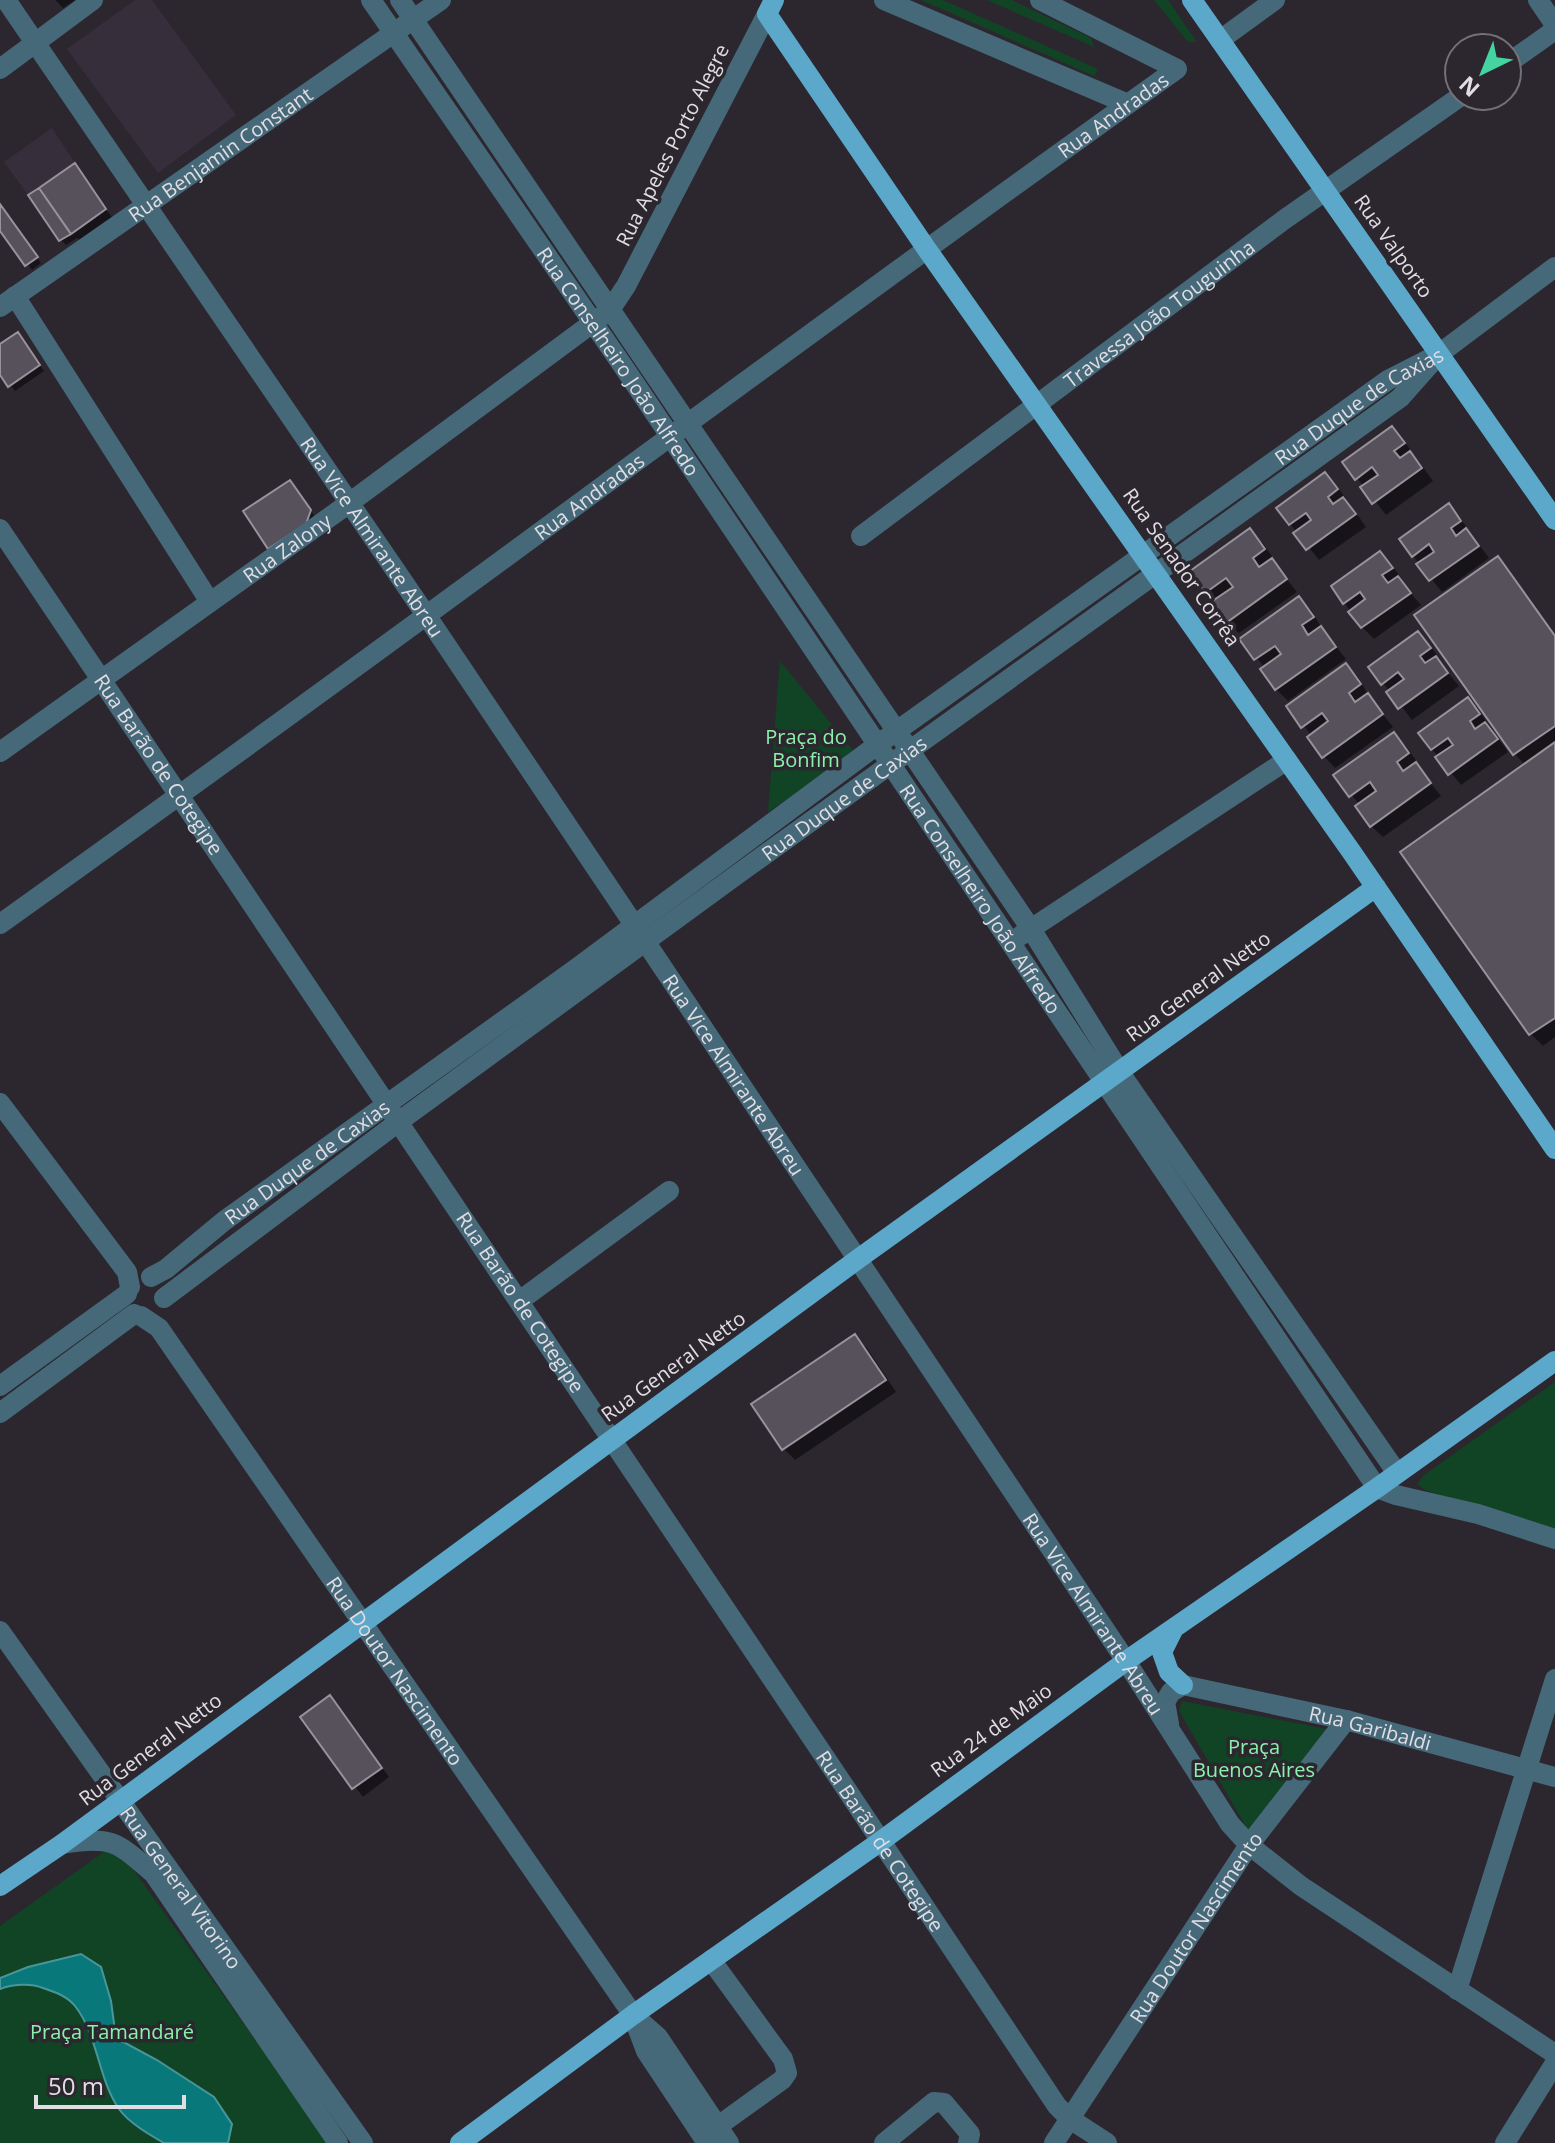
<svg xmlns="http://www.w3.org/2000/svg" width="1555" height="2143" font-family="'Open Sans',sans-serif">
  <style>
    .built { fill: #362e3b }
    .green { fill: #114325 }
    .water { fill: #08787b; stroke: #49969a; stroke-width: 2 }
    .shadow { fill: #0007 }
    .building { fill: #56515a; stroke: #98929c; stroke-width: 2 }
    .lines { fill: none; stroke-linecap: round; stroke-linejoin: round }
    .minor { stroke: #46697a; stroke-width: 20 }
    .major { stroke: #5ba8cb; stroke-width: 20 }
    .labels { text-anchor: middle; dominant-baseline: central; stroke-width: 7; stroke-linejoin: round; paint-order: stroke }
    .street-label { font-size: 20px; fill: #e1dde3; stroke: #2c272f }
    .park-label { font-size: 20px; fill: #89f1ab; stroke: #2c272f }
  </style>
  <rect width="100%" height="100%" fill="#2c272f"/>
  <path class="built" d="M 135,0 L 152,0 L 236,115 L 158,173 L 67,49 Z
    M 52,128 L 75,163 L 28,195 L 4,162 Z"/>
  <path class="green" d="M 921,0 L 943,0 L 1098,69 L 1094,76 Z
    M 987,0 L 1012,0 L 1091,38 L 1094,47 Z
    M 1154,0 L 1168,0 L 1197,42 L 1188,42 Z
    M 780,661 L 856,754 L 768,812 Z
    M 1555,1382 L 1555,1534 L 1425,1490 L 1417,1484 L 1424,1475 Z
    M 1182,1701 L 1332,1730 L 1248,1830 L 1179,1711 Z
    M 115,1844 L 329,2143 L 0,2143 L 0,1926 Z"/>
  <path class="water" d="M 81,1954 L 101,1967 L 111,2001 L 116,2038 L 157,2060 L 214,2097 L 232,2124 L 228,2143 L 164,2143 C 150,2135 129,2123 119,2109 C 98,2079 98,2035 75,2006 C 67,1996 55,1992 43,1988 C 31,1983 12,1984 0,1989 L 0,1978 L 28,1967 Z"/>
  <path class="shadow" d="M 55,0 L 75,0 L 63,8 Z
    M 75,166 L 113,219 L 81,241 L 77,238 L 66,245 L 61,240 Z
    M 0,205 L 41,263 L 32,270 L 0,227 Z
    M 23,340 L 44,371 L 15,391 L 0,371 L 0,347 Z
    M 1392,429 L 1404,441 L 1433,481 L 1386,515 L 1357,478 Z
    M 1325,475 L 1337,486 L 1366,527 L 1319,560 L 1290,524 Z
    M 290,482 L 318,521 L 314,532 L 246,512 Z
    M 1448,506 L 1460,518 L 1489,558 L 1442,592 L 1413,556 Z
    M 1250,531 L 1262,542 L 1276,562 L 1274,563 L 1297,592 L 1239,633 L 1228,622 L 1216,601 L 1192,572 Z
    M 1380,553 L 1392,565 L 1403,581 L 1401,582 L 1421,605 L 1374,639 L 1362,627 L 1333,587 Z
    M 1498,559 L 1555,636 L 1555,1037 L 1543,1046 L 1531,1034 L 1403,852 L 1525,765 L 1515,754 L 1417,616 Z
    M 1299,598 L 1311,610 L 1323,630 L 1346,659 L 1288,701 L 1276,689 L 1265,668 L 1241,639 Z
    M 1418,634 L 1430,645 L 1441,661 L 1439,662 L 1459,686 L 1412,720 L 1383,683 Z
    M 1346,665 L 1358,677 L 1370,698 L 1393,727 L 1335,768 L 1324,756 L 1312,736 L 1289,707 Z
    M 1467,699 L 1479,711 L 1508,752 L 1461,785 L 1432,749 Z
    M 1394,735 L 1406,746 L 1420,766 L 1418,767 L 1441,796 L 1383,837 L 1371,826 L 1360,805 L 1336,776 Z
    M 855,1337 L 867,1348 L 896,1392 L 795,1460 L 783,1448 Z
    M 330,1698 L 389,1777 L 363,1797 L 303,1718 Z"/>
  <path class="building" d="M 75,163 L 106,209 L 71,234 L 39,188 Z
    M 39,188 L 71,234 L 59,241 L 28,195 Z
    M 0,204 L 38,257 L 25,266 L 0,231 Z
    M 18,332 L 40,365 L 8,387 L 0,375 L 0,344 Z
    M 1392,426 L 1405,443 L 1394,451 L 1400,458 L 1410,451 L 1422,468 L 1372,504 L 1360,487 L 1378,475 L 1372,467 L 1355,480 L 1342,462 Z
    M 1325,472 L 1338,489 L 1328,497 L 1333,504 L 1343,497 L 1356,514 L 1306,550 L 1293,533 L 1311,520 L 1306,513 L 1289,525 L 1276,508 Z
    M 290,480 L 311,510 L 306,524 L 268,549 L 243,511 Z
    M 1449,503 L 1461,521 L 1451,528 L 1456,536 L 1466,528 L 1479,546 L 1429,581 L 1416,564 L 1434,552 L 1429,544 L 1412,557 L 1399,539 Z
    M 1250,528 L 1265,549 L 1253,558 L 1259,567 L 1272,558 L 1287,579 L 1226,623 L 1211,602 L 1233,587 L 1226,578 L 1205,593 L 1190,571 Z
    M 1380,551 L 1393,568 L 1382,575 L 1388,583 L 1398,576 L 1411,593 L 1361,628 L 1348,612 L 1365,599 L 1360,592 L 1343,604 L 1331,586 Z
    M 1498,556 L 1555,636 L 1555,726 L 1513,755 L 1414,615 Z
    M 1299,596 L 1314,617 L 1302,625 L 1308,635 L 1321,626 L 1336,647 L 1275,690 L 1260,669 L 1281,654 L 1275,646 L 1254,660 L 1239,639 Z
    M 1418,631 L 1431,648 L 1420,656 L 1425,663 L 1436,656 L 1448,673 L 1398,709 L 1386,692 L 1404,679 L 1398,672 L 1381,685 L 1368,667 Z
    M 1346,663 L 1361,684 L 1349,693 L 1355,702 L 1368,693 L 1383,714 L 1322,758 L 1307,737 L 1328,721 L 1322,713 L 1301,728 L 1286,706 Z
    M 1468,697 L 1480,714 L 1470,721 L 1475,729 L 1485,722 L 1498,739 L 1448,775 L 1435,757 L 1453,745 L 1448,738 L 1431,750 L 1418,733 Z
    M 1394,732 L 1409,753 L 1397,762 L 1403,771 L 1416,762 L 1431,783 L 1370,827 L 1355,806 L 1376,791 L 1370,782 L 1349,797 L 1333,775 Z
    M 1555,742 L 1555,1018 L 1529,1035 L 1400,852 Z
    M 855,1334 L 886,1380 L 782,1450 L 751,1404 Z
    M 330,1695 L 382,1768 L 352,1789 L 300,1717 Z"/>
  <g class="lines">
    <g class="minor">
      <path id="s1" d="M 6,0 L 426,615 L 645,941 L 1126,1661 L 1230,1824 L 1249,1845 L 1301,1886 L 1555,2054"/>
      <path id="s2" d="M 371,0 L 625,369 L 1377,1488 L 1396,1495 L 1478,1514 L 1555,1539"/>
      <path d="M 400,0 L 1031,929 L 1125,1080 L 1397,1473"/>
      <path d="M 884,0 L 1128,104"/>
      <path d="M 1538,0 L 1555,25"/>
      <path d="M 1220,40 L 1275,0"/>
      <path d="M 1507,64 L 1555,30"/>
      <path d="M 0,69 L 93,0"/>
      <path d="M 15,296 L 210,602"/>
      <path id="s3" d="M 0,307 L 441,0"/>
      <path id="s4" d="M 0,529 C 356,1053 707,1579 1057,2106 L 1070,2119 L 1107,2143"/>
      <path id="s5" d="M 861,536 L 1285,219 L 1461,96"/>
      <path id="s6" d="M 0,752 L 348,504 L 610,310 L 626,286 L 767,14"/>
      <path id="s7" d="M 0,924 C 395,643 782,350 1177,69 L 1040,0"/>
      <path d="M 1020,936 L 1287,760"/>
      <path d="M 0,1103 L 127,1272 L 130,1287"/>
      <path id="s8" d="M 151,1277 L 166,1269 L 224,1221 L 577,968 L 877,745 L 1388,380 L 1439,354 L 1555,267"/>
      <path id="s9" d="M 164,1298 L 401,1120 L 742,871 L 1400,398 L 1431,363"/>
      <path d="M 522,1299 L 669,1191"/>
      <path id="s10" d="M 141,1316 L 159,1328 L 633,2015 L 658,2037 L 729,2143"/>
      <path d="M 0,1386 L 127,1294"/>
      <path d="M 0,1413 L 134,1314"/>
      <path id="s11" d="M 0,1631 L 363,2143"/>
      <path id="s12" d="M 1169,1724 L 1165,1702 L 1171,1692 L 1183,1685 L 1346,1720 L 1555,1777"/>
      <path d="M 62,1844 C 112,1835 117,1842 154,1874 L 338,2143"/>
      <path d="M 711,1960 L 783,2059 L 787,2073 L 782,2080 L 718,2126"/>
      <path d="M 1457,1990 L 1555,1679"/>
      <path d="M 634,2019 L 646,2051 L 707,2143"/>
      <path d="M 884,2143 L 934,2102 L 944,2103 L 970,2134 L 968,2143"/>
      <path id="s13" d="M 1054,2143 L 1249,1845 L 1346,1720"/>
      <path d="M 1505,2143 L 1555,2063"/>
    </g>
    <path class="major" d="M 774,0 L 767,14 L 926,248 L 1353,854 L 1555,1149
      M 1192,0 L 1555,520
      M 1174,1628 L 1162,1652 L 1169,1672 L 1183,1685
      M 0,1886 L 62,1844 L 858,1259 L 1376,887
      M 460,2143 L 633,2015 L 881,1841 L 1126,1661 L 1377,1488 L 1555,1361"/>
  </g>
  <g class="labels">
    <g class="street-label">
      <text stroke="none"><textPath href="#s7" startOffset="1376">Rua Andradas</textPath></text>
      <text transform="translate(672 145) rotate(-63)">Rua Apeles Porto Alegre</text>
      <text stroke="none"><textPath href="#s3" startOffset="268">Rua Benjamin Constant</textPath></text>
      <text transform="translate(1394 246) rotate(55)">Rua Valporto</text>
      <text stroke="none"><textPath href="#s5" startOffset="372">Travessa João Touguinha</textPath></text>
      <text stroke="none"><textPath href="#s2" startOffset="438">Rua Conselheiro João Alfredo</textPath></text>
      <text stroke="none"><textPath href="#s8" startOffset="1490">Rua Duque de Caxias</textPath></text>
      <text stroke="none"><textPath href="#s7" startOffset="728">Rua Andradas</textPath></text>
      <text stroke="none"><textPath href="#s1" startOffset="650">Rua Vice Almirante Abreu</textPath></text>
      <text stroke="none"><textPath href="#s6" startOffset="352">Rua Zalony</textPath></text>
      <text transform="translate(1182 567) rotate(55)">Rua Senador Corrêa</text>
      <text stroke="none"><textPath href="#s4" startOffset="284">Rua Barão de Cotegipe</textPath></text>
      <text stroke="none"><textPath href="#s9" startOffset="844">Rua Duque de Caxias</textPath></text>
      <text stroke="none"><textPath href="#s2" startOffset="1086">Rua Conselheiro João Alfredo</textPath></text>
      <text transform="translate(1198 986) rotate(-36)">Rua General Netto</text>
      <text stroke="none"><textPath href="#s1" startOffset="1298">Rua Vice Almirante Abreu</textPath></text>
      <text stroke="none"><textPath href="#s8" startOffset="194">Rua Duque de Caxias</textPath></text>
      <text stroke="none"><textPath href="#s4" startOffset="932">Rua Barão de Cotegipe</textPath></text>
      <text transform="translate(673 1366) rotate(-36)">Rua General Netto</text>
      <text stroke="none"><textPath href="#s1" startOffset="1946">Rua Vice Almirante Abreu</textPath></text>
      <text stroke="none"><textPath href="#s10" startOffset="438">Rua Doutor Nascimento</textPath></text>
      <text stroke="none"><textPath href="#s12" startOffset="240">Rua Garibaldi</textPath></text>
      <text transform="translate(991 1730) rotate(-36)">Rua 24 de Maio</text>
      <text transform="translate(150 1749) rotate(-37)">Rua General Netto</text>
      <text stroke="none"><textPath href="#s4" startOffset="1580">Rua Barão de Cotegipe</textPath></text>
      <text stroke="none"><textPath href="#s11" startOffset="314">Rua General Vitorino</textPath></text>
      <text stroke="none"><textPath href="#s13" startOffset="258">Rua Doutor Nascimento</textPath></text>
    </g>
    <g class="park-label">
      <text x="806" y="736">Praça do<tspan x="806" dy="23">Bonfim</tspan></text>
      <text x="1254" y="1746">Praça<tspan x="1254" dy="23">Buenos Aires</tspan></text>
      <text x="112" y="2031">Praça Tamandaré</text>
    </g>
  </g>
  <g transform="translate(1483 72) rotate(223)"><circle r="38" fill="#2c272f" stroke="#747077" stroke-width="2"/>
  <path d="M0-6L14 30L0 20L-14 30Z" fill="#43d4a0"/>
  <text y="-12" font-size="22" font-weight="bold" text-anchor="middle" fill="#e1dde3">N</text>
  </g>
  <path d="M36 2095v12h148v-12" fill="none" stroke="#e1dde3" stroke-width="4"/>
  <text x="48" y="2095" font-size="24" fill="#e1dde3" stroke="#2c272f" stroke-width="6" paint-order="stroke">50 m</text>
</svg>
